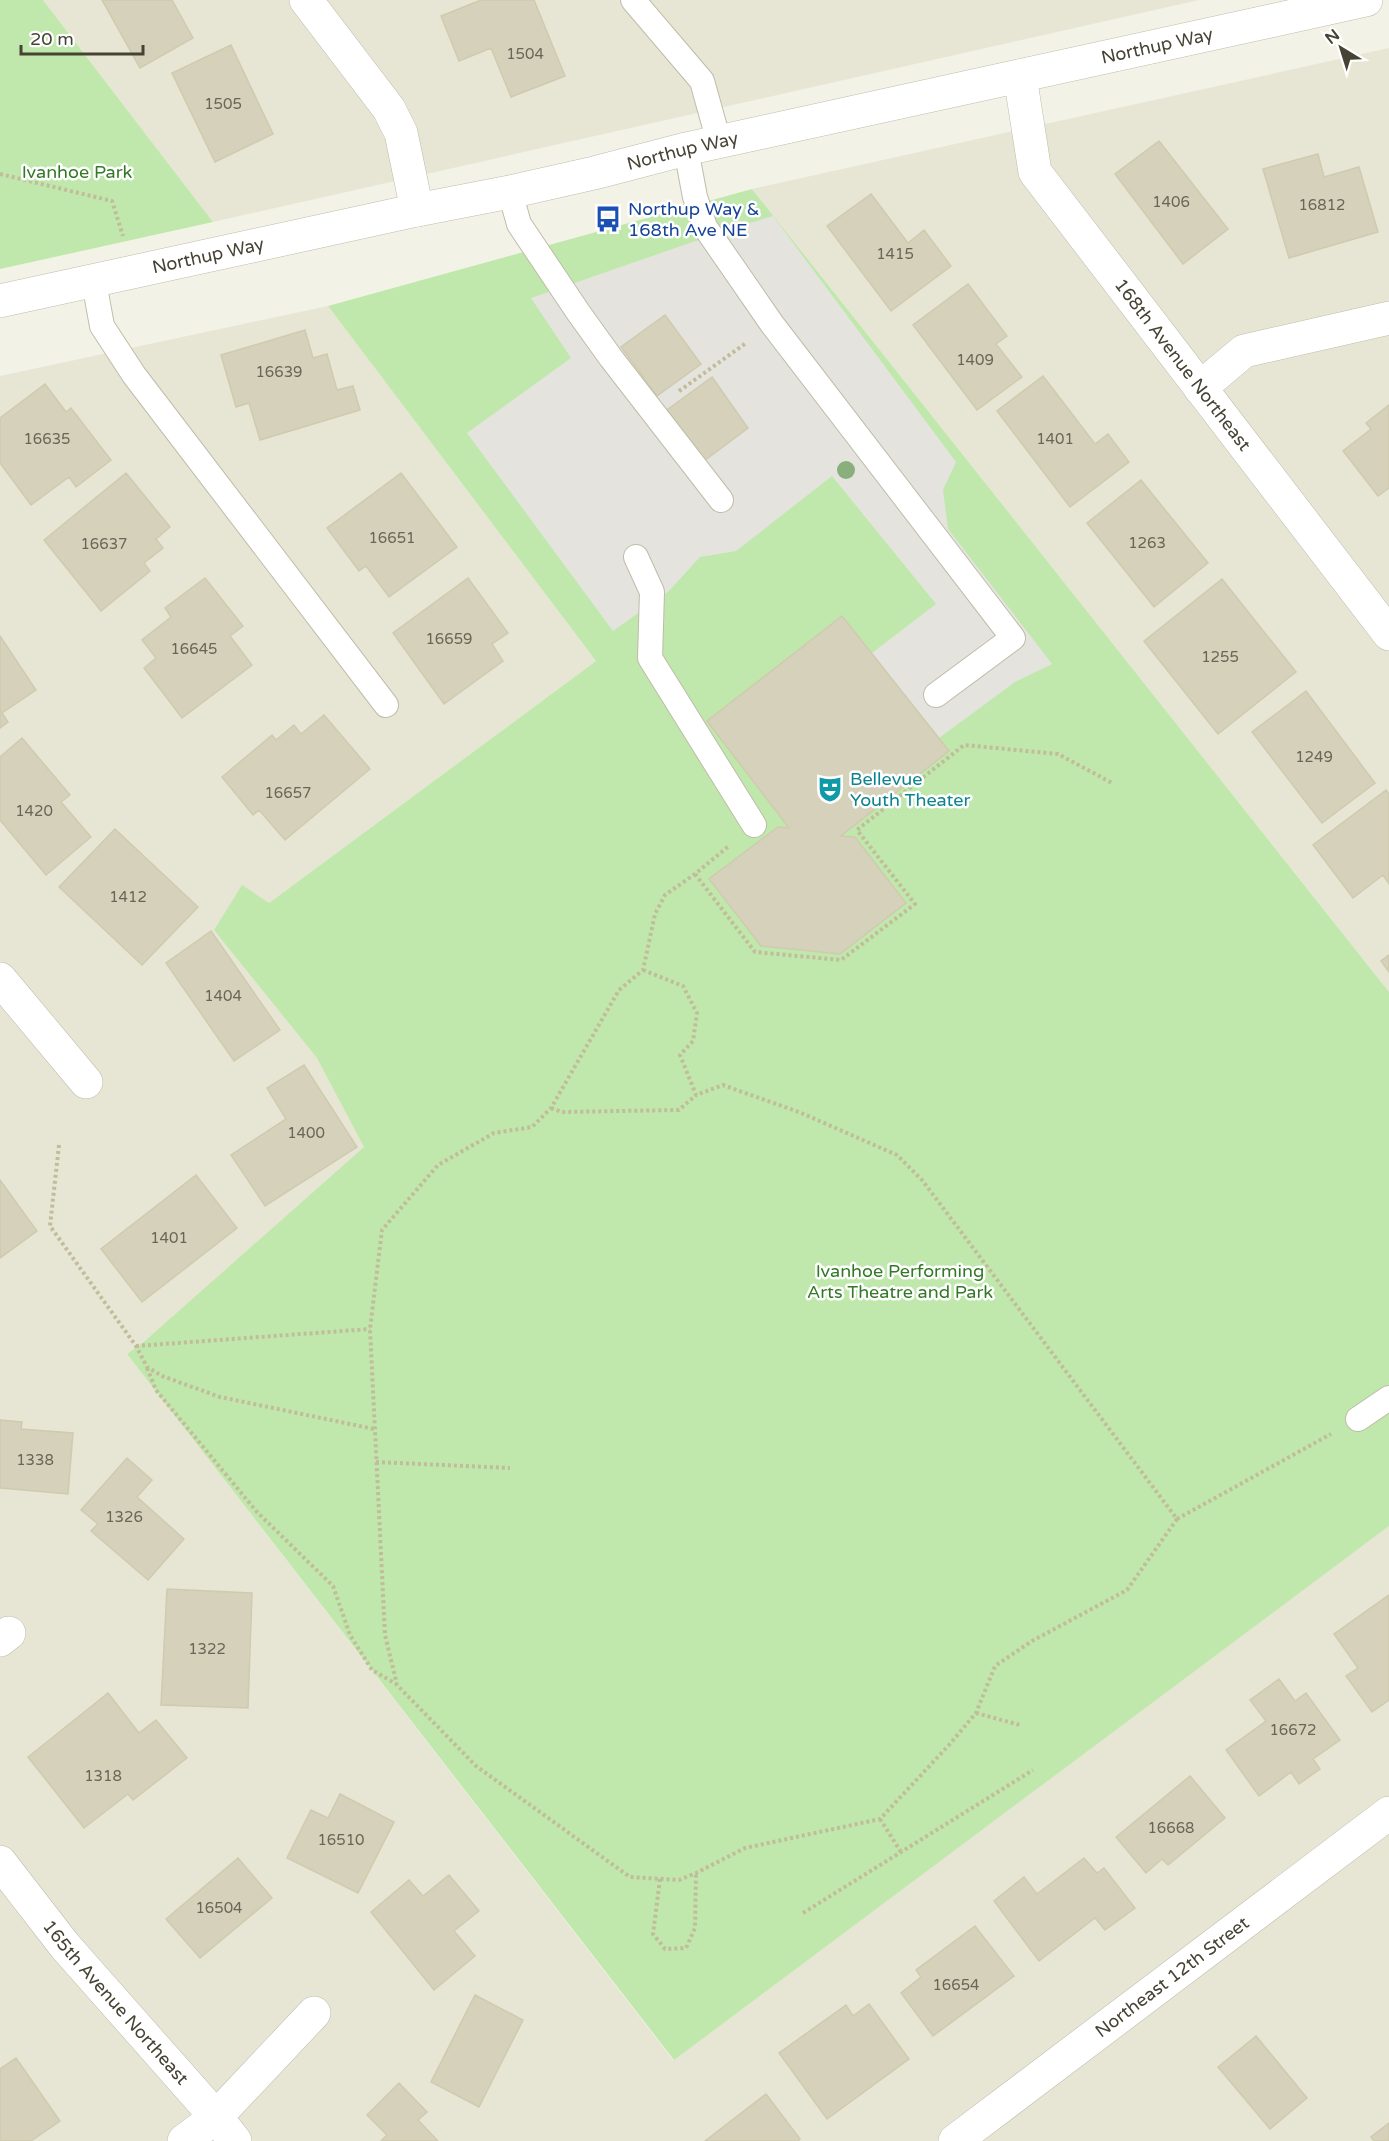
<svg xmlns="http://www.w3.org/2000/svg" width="1389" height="2141" font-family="'Varela Round',sans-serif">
<rect width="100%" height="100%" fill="#f3f2e6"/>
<path fill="#e7e6d4" d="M43,0H1199L213,222Z
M1389,48V992L752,189Z
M328,306L596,661L269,903L438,1123L127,1354L673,2060L1389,1526V2141H0V376Z"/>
<path fill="#c0e8ad" d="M0,0H43L213,222L0,269Z
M752,189L1389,992V1526L674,2060L127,1354L146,1340L364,1147L317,1058L214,930L242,885L269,903L596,661L328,306Z"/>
<path fill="#e4e3de" d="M773,216L956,462L943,490L948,529L1052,664L1015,682L939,738L872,653L936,604L832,476L736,551L700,557L668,592L613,631L467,433L571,358L531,298L733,228Z"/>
<path fill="#d5d1bb" stroke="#d0caae" stroke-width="1.5" d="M102,0H172L193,38L140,68Z
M481,0H534L565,76L511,97L491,48L459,61L441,16Z
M231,45L273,134L215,162L172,73Z
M1159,141L1228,229L1183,264L1115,174Z
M1318,154L1324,177L1359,167L1378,232L1289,258L1263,169Z
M871,194L908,243L924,230L951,266L891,311L827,226Z
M968,284L1007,336L996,344L1022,377L977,410L913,325Z
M665,315L701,364L657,396L621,347Z
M305,330L313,358L327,354L337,390L353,386L360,410L260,440L249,403L236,407L221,355Z
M1043,376L1095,444L1108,434L1129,462L1070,507L997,411Z
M712,377L748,428L704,461L667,410Z
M45,384L66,412L71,408L111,460L76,487L69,477L31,505L0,463V418Z
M1389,405V488L1378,496L1343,451L1371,429L1366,423Z
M126,473L170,527L156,539L163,548L144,563L150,571L101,611L44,540Z
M401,473L457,547L389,597L366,566L359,571L327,528Z
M1141,480L1208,563L1154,607L1087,523Z
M205,578L243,626L230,636L252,665L182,718L144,668L156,658L142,640L171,617L165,608Z
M468,578L508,633L492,644L503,661L444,704L393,633Z
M1222,579L1296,672L1218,734L1144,641Z
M842,616L949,751L841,836L855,837L906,903L840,954L761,946L709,879L778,827L789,828L707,721Z
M0,636L36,690L2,713L8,722L0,728Z
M1306,691L1375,783L1322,823L1252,732Z
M324,715L370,769L285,840L259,810L253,815L222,777L272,735L276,740L294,725L301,734Z
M22,738L70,795L61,802L91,837L46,875L0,820V757Z
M1386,790L1389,794V884L1383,875L1353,898L1313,845Z
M115,829L198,907L142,965L59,887Z
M211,931L280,1030L234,1061L166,963Z
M1389,955V972L1381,961Z
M304,1065L357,1147L265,1206L231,1155L286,1119L267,1088Z
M196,1175L237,1228L142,1302L101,1249Z
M0,1180L37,1231L0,1258Z
M0,1420L22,1422L21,1429L73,1433L68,1494L0,1488Z
M127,1458L152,1480L137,1497L184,1539L148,1580L91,1531L98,1524L81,1510Z
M167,1589L252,1593L248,1708L161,1705Z
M1389,1595V1700L1372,1712L1346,1676L1358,1668L1334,1634Z
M1279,1679L1295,1701L1306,1693L1340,1740L1313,1759L1320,1769L1299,1784L1291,1772L1259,1796L1226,1750L1266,1721L1250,1700Z
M108,1693L139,1733L156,1720L187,1758L133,1800L128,1794L84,1828L28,1757Z
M1190,1776L1225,1818L1168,1865L1162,1859L1146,1873L1116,1837Z
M340,1794L394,1822L358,1893L287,1858L311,1810L328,1818Z
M238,1858L272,1898L200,1958L166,1919Z
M1084,1858L1097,1873L1104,1868L1135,1908L1105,1930L1095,1918L1039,1961L994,1901L1024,1877L1037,1894Z
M449,1875L479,1911L454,1931L475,1956L434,1990L371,1912L409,1880L423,1896Z
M975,1926L1014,1976L933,2036L901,1993L921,1977L916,1970Z
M475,1995L523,2020L479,2107L431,2082Z
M869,2004L909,2059L827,2119L779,2053L846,2005L853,2016Z
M1256,2036L1307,2098L1270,2129L1218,2067Z
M16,2058L60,2121L31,2141H0V2069Z
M399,2083L427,2112L418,2120L438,2141H381L387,2135L367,2115Z
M766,2094L800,2139L798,2141H705Z
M1389,2123V2141H1374L1371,2137Z"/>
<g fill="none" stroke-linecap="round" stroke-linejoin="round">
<g stroke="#bfbca8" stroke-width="26">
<path id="service" d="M633,0L702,81L719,142
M686,149L695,197L705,227L772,324L1013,638L936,695
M510,192L519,224L578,312L611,358L721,500
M94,282L102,326L134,375L386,705
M636,557L652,592L650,658L754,825
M1358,1419L1389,1398"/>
</g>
<g stroke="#bfbca8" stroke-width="34">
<g id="minor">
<path d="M306,0L389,109L401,133L417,210"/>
<path id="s1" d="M1020,76L1035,172L1389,634"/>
<path d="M1200,388L1244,351L1389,318"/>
<path d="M0,979L86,1082"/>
<path d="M0,1640L9,1633"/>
<path id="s2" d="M0,1862L65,1946L216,2117L235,2141"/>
<path d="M184,2141L216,2117L314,2013"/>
<path id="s3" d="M955,2141L1389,1813"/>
</g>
</g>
<g stroke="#bfbca8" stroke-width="34">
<g id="tertiary">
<path id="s4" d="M0,301L417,210L510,192L594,173L686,149L1366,0"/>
</g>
</g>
<path stroke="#c1bc99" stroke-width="4" stroke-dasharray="3 3" stroke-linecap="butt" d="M0,174L112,201L123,236
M679,391L746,343
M695,874L755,952L841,960L915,904L857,830L964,745L1058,754L1112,783
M643,970L683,986L697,1013L693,1041L680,1055L696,1095L723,1085L799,1112L897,1155L922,1180L1177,1519L1127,1590L1032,1641L995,1666L976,1713L949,1745L880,1819L745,1848L696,1873L679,1880L630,1877L476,1766L397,1685L385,1635L370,1329L382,1230L438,1165L494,1133L532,1127L551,1108L619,990L643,970L655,914L665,895L695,874L730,845
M551,1108L562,1112L679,1110L696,1095
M59,1145L50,1226L136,1346L147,1367L162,1376L220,1397L374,1429
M136,1346L370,1329
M147,1368L156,1390L257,1512L333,1586L350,1635L372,1670L396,1684
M376,1462L510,1468
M1177,1519L1331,1434
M976,1713L1020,1725
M880,1819L901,1852
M660,1879L653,1934L665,1949L686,1948L695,1928L696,1873
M803,1913L1033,1770"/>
<use href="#service" stroke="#fff" stroke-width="24"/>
<use href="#minor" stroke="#fff" stroke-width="33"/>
<use href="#tertiary" stroke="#fff" stroke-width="33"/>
</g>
<circle fill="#89af7d" cx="846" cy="470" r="9"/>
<defs>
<g id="bus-bare" transform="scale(2.07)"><path d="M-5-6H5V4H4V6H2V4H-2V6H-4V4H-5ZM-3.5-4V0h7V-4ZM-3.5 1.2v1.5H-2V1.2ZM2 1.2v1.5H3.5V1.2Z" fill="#1a4fb4" stroke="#fff" stroke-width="2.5" paint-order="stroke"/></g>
<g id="theatre-bare" transform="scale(2.07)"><path d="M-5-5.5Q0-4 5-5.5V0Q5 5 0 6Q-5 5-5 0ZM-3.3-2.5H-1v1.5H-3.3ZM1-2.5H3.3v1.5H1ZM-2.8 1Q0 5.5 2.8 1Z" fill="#0f9aa8" stroke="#fff" stroke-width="2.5" paint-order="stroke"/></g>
</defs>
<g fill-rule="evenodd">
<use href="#bus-bare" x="608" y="219"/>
<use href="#theatre-bare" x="830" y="789"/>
</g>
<g text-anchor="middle" stroke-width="5" stroke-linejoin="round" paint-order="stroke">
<g font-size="15" fill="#6a6656">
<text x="525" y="59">1504</text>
<text x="223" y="109">1505</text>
<text x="1171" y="207">1406</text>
<text x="1322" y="210">16812</text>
<text x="895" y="259">1415</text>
<text x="975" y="365">1409</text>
<text x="279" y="377">16639</text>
<text x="47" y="444">16635</text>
<text x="1055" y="444">1401</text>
<text x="392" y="543">16651</text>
<text x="1147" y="548">1263</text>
<text x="104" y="549">16637</text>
<text x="449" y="644">16659</text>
<text x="194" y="654">16645</text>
<text x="1220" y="662">1255</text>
<text x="1314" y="762">1249</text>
<text x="288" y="798">16657</text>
<text x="34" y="816">1420</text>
<text x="128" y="902">1412</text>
<text x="223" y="1001">1404</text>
<text x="306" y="1138">1400</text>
<text x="169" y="1243">1401</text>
<text x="35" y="1465">1338</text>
<text x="124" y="1522">1326</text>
<text x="207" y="1654">1322</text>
<text x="1293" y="1735">16672</text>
<text x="103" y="1781">1318</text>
<text x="1171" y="1833">16668</text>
<text x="341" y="1845">16510</text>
<text x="219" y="1913">16504</text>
<text x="956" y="1990">16654</text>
</g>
<g font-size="18" fill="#464335" stroke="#fff">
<text dy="6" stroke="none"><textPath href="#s4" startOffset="1185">Northup Way</textPath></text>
<text dy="6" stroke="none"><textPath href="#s4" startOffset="699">Northup Way</textPath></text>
<text dy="6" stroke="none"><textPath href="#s4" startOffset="213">Northup Way</textPath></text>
<text dy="6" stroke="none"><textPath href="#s1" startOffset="340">168th Avenue Northeast</textPath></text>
<text dy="6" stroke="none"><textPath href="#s3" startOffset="272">Northeast 12th Street</textPath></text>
<text dy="6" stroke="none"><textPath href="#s2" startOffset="182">165th Avenue Northeast</textPath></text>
</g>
<g font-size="18" fill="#337927" stroke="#fff">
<text x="77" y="178">Ivanhoe Park</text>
<text x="900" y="1277">Ivanhoe Performing<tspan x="900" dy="21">Arts Theatre and Park</tspan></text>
</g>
<g font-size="18" fill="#164399" stroke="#fff" text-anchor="start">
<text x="628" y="215">Northup Way &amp;<tspan x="628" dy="21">168th Ave NE</tspan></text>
</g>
<g font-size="18" fill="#0d838f" stroke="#fff" text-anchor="start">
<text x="850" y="785">Bellevue<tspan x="850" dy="21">Youth Theater</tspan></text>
</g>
</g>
<g transform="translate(1341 48) rotate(322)" stroke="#ffffff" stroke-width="4.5" paint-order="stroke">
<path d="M0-4.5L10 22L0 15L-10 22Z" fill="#464335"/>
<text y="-9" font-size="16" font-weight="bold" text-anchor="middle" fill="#464335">N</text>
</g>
<path d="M21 45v9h122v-9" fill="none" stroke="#464335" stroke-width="3"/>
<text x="30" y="45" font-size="18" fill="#464335" stroke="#ffffff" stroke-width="4.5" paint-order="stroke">20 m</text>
</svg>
